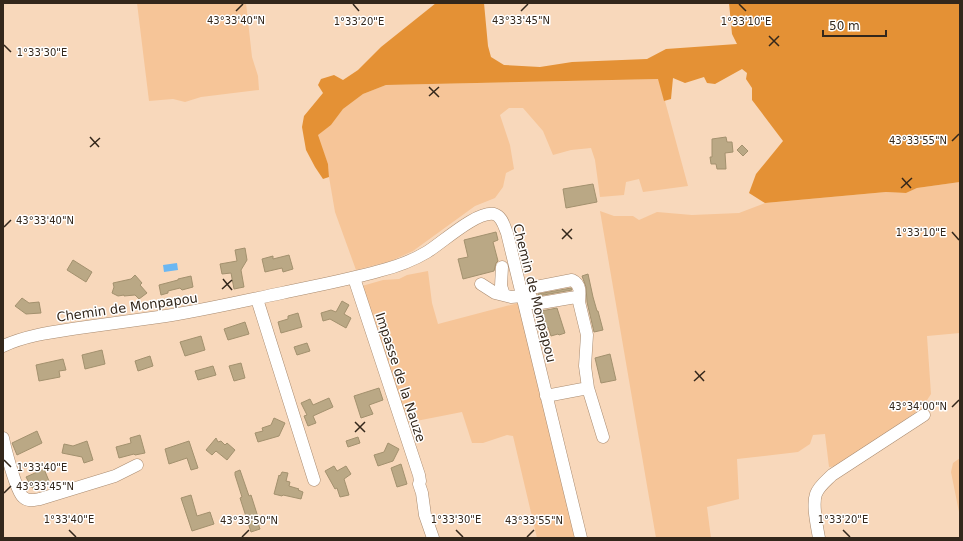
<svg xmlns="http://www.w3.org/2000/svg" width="963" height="541" font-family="'DejaVu Sans',sans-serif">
<rect width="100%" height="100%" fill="#f8d8bb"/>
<path fill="#f6c598" d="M137,3H246L252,57L258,76L259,90L201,97L185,102L173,99L149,101Z
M659,79L688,186L643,192L639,179L626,182L624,195L600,197L595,160L591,148L571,150L553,155L543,131L523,108H509L500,115L510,145L514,169L506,173L503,187L495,198L475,206L413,251L391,261L356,270L335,212L329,177L328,164L317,135L331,125L343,109L363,94L386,85Z
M960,182V333L927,336L931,394L922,408L838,466L829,467L825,434L813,435L810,444L798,452L737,459L739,499L707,507L711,538H656L600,211L614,216H633L639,220L657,212L692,215L739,213L765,203L886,192L906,193L917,188Z
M428,271L432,303L438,324L518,303L577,538H537L513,436L507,435L483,443H472L462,412L406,423L362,286L383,280L399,279L407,275Z
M960,458V517L951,472L953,463Z"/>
<path fill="#e49135" d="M436,3H484L488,46L491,57L504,65L540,67L572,62L647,59L666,49L737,44L732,34L729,3H960V182L917,188L906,193L886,192L765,203L749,193L756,174L783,141L752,100V88L746,79L747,73L742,69L715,84L707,83L704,77L685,83L673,78L671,99L664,101L658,79L386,85L363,94L343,109L331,125L318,135L328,164L329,177L323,179L315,167L306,150L302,127L304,116L323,93L318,85L321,79L334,75L343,80L358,70L381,47Z"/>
<path fill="#6bb7f2" d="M177,263L178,270L164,272L163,265Z"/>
<path fill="#baa885" stroke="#a3916e" d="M726,137L727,142H732L733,152L725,153L726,169H717L716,164H711L710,157H712V139Z
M742,145L748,151L743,156L737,150Z
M593,184L597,202L566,208L563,189Z
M496,232L498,240L493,242L498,261L496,263L494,271L463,279L458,259L468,257L464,240Z
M245,248L247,260L241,270L244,287L234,289L231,273L222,274L220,264L237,261L235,250Z
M289,255L293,269L283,272L282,268L265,272L262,259L273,256V259Z
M73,260L92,272L86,282L67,270Z
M588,274L593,297L597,311H598L603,330L594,332L587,302L586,287L582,276Z
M135,275L142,283L140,285L147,293L139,299L135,295L124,296V295L118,296L112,293L114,287L113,283L131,279Z
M191,276L193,287L182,290L180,288L168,291V293L161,295L159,285L178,280V279Z
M571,288L572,290L538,296V294Z
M22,298L29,303L39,302L41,313L26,314L15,306Z
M342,301L349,305L344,314L351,318L346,328L330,319L323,321L321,313L331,310L336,312Z
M557,308L565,333L559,335L558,334L551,336L548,327L543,329L541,320L543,319L541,311Z
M298,313L302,327L281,333L278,322L288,319V316Z
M245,322L249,334L228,340L224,329Z
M201,336L205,350L185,356L180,342Z
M307,343L310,351L297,355L294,347Z
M102,350L105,364L85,369L82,355Z
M610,354L616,380L601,383L595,358Z
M150,356L153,366L138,371L135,361Z
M63,359L66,370L59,371L60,377L39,381L36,365Z
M241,363L245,378L234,381L229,366Z
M213,366L216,375L198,380L195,371Z
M379,388L383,400L369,405L373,414L361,418L354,396Z
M329,398L333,407L313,416L316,423L308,426L304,416L307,415L301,403L310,399L313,405Z
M274,418L285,423L279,436L258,442L255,433L263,431L262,428L271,425Z
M37,431L42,443L17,455L12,443Z
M140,435L145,453L135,455L134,454L119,458L116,447L131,443L130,438Z
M358,437L360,443L348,447L346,441Z
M216,438L218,442L221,441L225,445L227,443L235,450L227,460L216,451L212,455L206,450Z
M87,441L93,460L84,463L82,457L62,453L64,444L73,446Z
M189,441L198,468L191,470L187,458L169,464L165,449Z
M388,443L399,449L393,461L378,466L374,455L384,452Z
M401,464L407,484L397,487L391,468Z
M334,466L337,471L346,466L351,474L344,479L349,495L340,497L337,488L335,489L325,471Z
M44,469L49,481L32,488L26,477Z
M240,470L249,496L251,495L258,517H256L260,529L251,532L240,498L242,497L235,475V472Z
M282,472L288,473L286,481L290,482L289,486L299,489L298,490L303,492L301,499L283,495L282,496L274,494L279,475L280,476Z
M191,495L197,516L210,512L214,524L192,531L181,498Z"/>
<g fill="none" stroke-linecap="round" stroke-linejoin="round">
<g stroke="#a98b70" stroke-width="13">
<path id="minor" d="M502,267L501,286L504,295
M354,278L419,475L420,481L419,484L422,493L425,515L433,538
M481,284L495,293L511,297L522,296
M257,299L314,480
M3,346C27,335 53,332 79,328C108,324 137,320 166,316C205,310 243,301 282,293C314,286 347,280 379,271C395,267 412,261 427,252C442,243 476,211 494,214C502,216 504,226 507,233L581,538
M588,388L603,437
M546,396L588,388L585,366L587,335L579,302L576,297L535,304L533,303L529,292L531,288L572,280C581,284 580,293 579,302
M3,438C5,448 16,491 23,497C28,502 34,500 40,499L115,476L137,465
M819,538C817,526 812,505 816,494C819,486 826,481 832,475L924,415"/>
</g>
<use href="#minor" stroke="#fff" stroke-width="12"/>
</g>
<path fill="none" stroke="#33271b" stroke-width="1.5" d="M353,4L359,11M739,4L746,11M236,11L243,4M521,11L528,4M769,36L779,46M4,45L11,52M769,46L779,36M429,87L439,97M429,96L439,87M90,137L99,147M952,141L959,134M90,147L100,138M902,178L911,188M901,188L912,178M4,227L11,220M562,229L572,239M952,232L959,240M562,239L572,229M223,279L232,290M222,289L232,280M695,371L704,381M694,381L705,371M952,407L959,400M355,422L365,432M355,432L365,422M4,460L11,467M4,493L11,486M69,530L76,537M456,530L463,537M843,530L850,537M242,537L249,530M527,537L534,530"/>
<g text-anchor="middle" stroke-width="3" stroke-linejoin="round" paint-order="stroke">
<g font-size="13" fill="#33271b" stroke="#fff">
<text transform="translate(535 293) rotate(76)" y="5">Chemin de Monpapou</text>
<text transform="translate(127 307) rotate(-8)" y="5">Chemin de Monpapou</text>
<text transform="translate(401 377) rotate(72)" y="5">Impasse de la Nauze</text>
</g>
</g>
<g font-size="10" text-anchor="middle" fill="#33271b" stroke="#fff" stroke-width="3" stroke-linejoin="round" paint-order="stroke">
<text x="236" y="24">43°33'40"N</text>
<text x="521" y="24">43°33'45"N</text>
<text x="359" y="25">1°33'20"E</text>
<text x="746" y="25">1°33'10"E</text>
<text x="42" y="56">1°33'30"E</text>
<text x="918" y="144">43°33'55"N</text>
<text x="45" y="224">43°33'40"N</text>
<text x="921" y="236">1°33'10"E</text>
<text x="918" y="410">43°34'00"N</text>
<text x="42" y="471">1°33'40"E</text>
<text x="45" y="490">43°33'45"N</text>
<text x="69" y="523">1°33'40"E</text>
<text x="456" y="523">1°33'30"E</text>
<text x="843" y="523">1°33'20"E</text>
<text x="249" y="524">43°33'50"N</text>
<text x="534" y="524">43°33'55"N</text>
</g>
<rect width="963" height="541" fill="none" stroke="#33271b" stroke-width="8"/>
<path d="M823 30v6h63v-6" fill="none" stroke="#33271b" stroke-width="2"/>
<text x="829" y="30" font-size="12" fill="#33271b" stroke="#ffffff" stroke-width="3" paint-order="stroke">50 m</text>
</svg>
